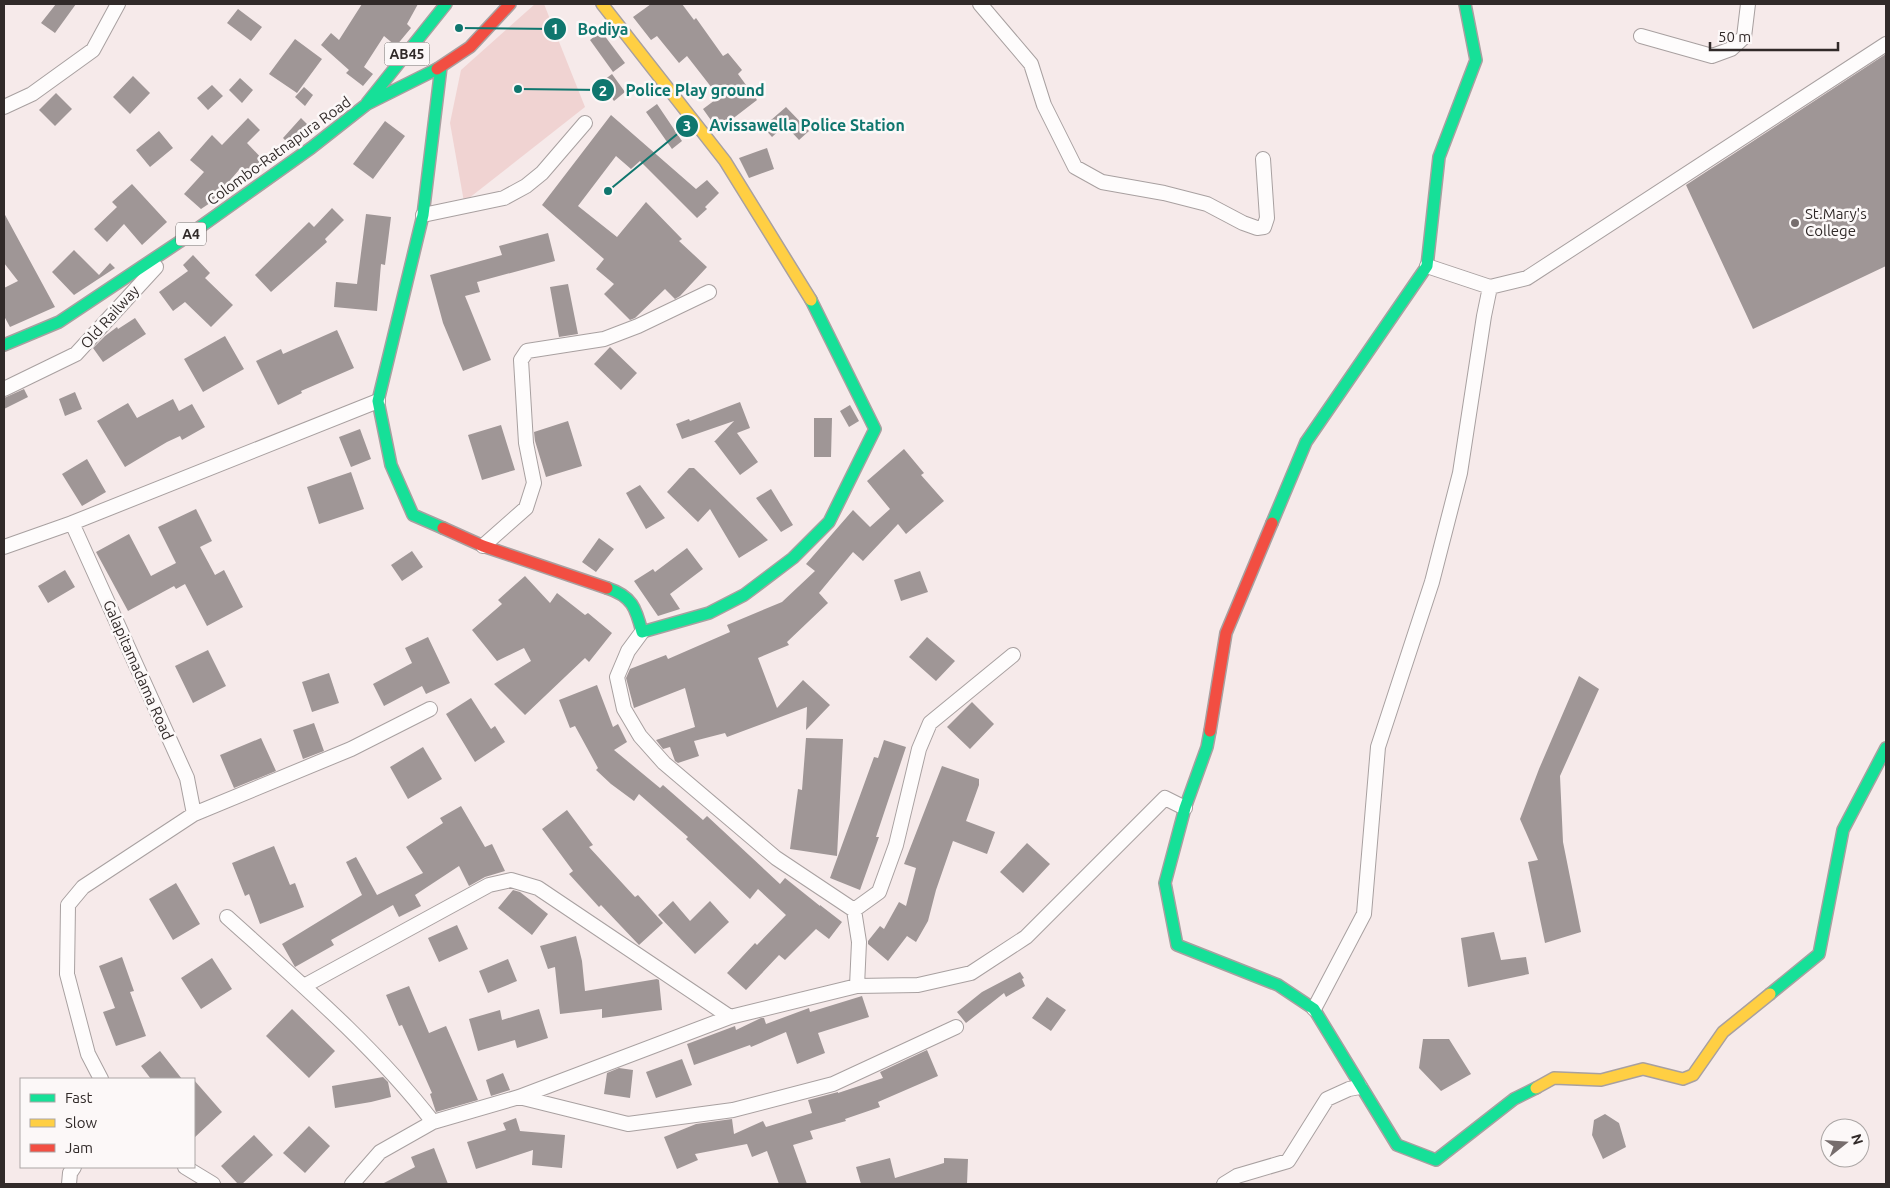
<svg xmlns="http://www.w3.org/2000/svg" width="1890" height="1188" font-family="Ubuntu,sans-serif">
<rect width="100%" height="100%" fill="#f6eaea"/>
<path fill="#f0d3d2" d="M535,4H544L585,107L464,202L450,123L461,70Z"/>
<path fill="#9f9696" d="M56,4H76L55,33L41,23Z
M362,4H418L407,24L411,28L396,46L384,36L364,67L373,74L363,86L346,73L349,70L321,45L331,33L339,40Z
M651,4H682L694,20L696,18L723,56L728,53L742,70L738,74L757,100L718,130L703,109L719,97L687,56L679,63L657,36L651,40L633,17Z
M238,9L262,27L251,41L227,23Z
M601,31L625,63L613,72L590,40Z
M295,39L322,59L297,93L269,74Z
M1886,54V266L1753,329L1686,185Z
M612,74L625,92L614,101L600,83Z
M133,76L150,93L130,114L113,97Z
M240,78L253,90L242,103L229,90Z
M212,85L223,96L208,110L197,98Z
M304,87L313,95L305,106L295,97Z
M56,93L72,109L55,126L39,110Z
M657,104L682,141L672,149L646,112Z
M786,107L809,131L799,140L785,125L772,137L763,127Z
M611,115L696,189L707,180L719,193L705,207L707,209L697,218L640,161L631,169L616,156L578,206L617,237L646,202L682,239L679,241L707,267L680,296L675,299L665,289L635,318L630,320L604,294L614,284L596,269L604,259L542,205Z
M248,118L260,130L247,143L266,163L246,177L239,170L210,203L201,209L184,194L204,172L190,160L212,135L222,145Z
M301,118L312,129L290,145L283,138Z
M385,121L405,136L373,179L353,164Z
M159,131L173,148L150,167L136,150Z
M767,148L774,169L749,178L739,158Z
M132,184L167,222L142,245L124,224L107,242L94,229L117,207L112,202Z
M332,208L344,220L325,239L327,242L271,292L255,275L309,222L314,227Z
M4,213L55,307L10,327L4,316V288L18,281L4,263Z
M366,214L391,217L385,265L381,264L377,311L334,307L336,282L357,284Z
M548,233L555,261L477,282L480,292L465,296L491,360L463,371L443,323L430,275L502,255L499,246Z
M74,250L99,275L110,263L115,268L74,295L52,272Z
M193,255L210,273L205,278L233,305L211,327L185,302L173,311L159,292L188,271L183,265Z
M568,284L578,334L559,337L550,287Z
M135,318L146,334L103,362L93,348L105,336L117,327L118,329Z
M337,330L354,368L301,391L302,393L278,405L256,361L281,349L283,354Z
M225,336L244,369L203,392L184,359Z
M610,347L637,373L621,390L594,364Z
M24,389L28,397L4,409V398Z
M75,392L82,409L65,416L59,399Z
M173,399L179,411L192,404L205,427L182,440L180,436L167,442L125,467L97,421L128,403L137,418Z
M740,402L750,428L737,433L758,462L740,475L715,442H714L734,421L682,439L676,424L689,419L690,421Z
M850,405L859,421L849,427L840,411Z
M814,418H832L831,457H814Z
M568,421L582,466L546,477L535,441L534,432Z
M501,425L515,470L482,480L468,435Z
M360,429L371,459L351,467L339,437Z
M904,449L924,473L921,475L944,501L906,534L898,524L863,561L853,552L819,593L828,603L787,642L789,645L758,658L777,708L803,680L830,705L806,730L807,707L727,737L725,733L694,741L699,756L678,763L675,761L670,747L663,749L656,740L695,727L685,688L634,708L626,678L630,669L666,655L668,659L730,632L727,625L782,602L815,571L806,564L853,510L870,527L890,509L867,481Z
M87,459L106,492L82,506L62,474Z
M689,468H694L768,540L739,558L710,509L698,522L667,492Z
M351,472L364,509L319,524L307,487Z
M640,485L665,518L646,529L626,493Z
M771,489L793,525L781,532L756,498Z
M196,509L212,541L200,547L215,575L224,570L243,607L207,626L185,584L176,589L174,586L128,611L96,552L129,534L151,576L176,563L158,527Z
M599,538L614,549L596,572L582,562Z
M687,548L703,569L670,594L680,609L658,616L634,581L653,569L655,572Z
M412,551L423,567L402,581L391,565Z
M65,570L75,587L48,603L38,586Z
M920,571L928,592L901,601L894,580Z
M525,576L550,603L557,593L585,615L588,613L612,633L589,662L585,658L525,715L494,684L531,661L524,648L497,661L472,630L502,604L498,600Z
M428,637L450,683L426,694L422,686L384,706L373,684L412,663L405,648Z
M927,637L955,661L936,681L909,657Z
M208,650L226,686L193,703L175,666Z
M329,673L339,703L312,712L302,682Z
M1579,676L1599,689L1560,776L1563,842L1581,932L1545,943L1528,862L1538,860L1520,819L1539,769Z
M597,685L613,727L618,724L627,742L614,750L660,788L663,785L703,820L707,816L780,884L785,878L820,906V905L842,922L829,939L816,929L785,960L779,955L746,990L727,973L755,943L757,945L786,915L758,889L750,899L686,839L688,837L639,794L634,801L611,784L596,770L598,768L575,726L570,728L559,700Z
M471,698L491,729L495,726L505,742L475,762L446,714Z
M972,702L994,724L970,749L947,727Z
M314,723L324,751L303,759L293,730Z
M261,738L276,771L234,788L220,755Z
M806,738L843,739L837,856L790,849L798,789L802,790Z
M884,740L906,747L876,837H879L860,890L830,878L874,757L878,758Z
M423,747L442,779L408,799L390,767Z
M942,766L979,779V785L966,821L995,832L987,854L953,841L936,890L928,921L916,942L907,936L888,961L868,944V941L880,926L884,929L899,902L906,906L916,868L904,864Z
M461,806L485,847L492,844L505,871L485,877L469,886L459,866L415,895L421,906L399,917L393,905L331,940L334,945L295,967L282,944L362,895L346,862L356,857L377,895L423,873L406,847L443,823L440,818Z
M567,810L593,845L589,847L635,897L638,895L663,923L639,945L601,905L599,907L569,874L573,871L542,829Z
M1027,843L1050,864L1023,893L1000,872Z
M274,846L290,885L295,883L304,907L260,924L249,894L245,896L232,863Z
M176,883L200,924L173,940L149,899Z
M513,890L520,892L548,914L532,935L498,908Z
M673,901L690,921L710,901L729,922L695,954L658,915Z
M457,925L468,949L439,962L428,938Z
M1494,932L1501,960L1526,957L1529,974L1468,987L1461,938Z
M576,936L582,961L585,991L657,979L659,980L662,1010L602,1018V1009L560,1014L555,967L548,969L540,946Z
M122,957L134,991L130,992L146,1036L116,1046L103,1012L115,1008L99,966Z
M212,958L232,989L201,1009L181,978Z
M508,959L517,981L488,993L479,971Z
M1020,972L1024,978L1022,979L1025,986L1006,997L1004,993L966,1023L957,1012L982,992Z
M409,986L429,1033L446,1026L478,1100L436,1112L430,1094L432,1093L402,1025L399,1026L386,995Z
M862,996L869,1017L818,1033L825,1053L797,1064L786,1032L751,1047L750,1045L694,1065L687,1044L735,1026L736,1030L761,1018H764L766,1024L809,1008L810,1012Z
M1047,997L1066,1010L1051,1031L1032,1018Z
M292,1009L335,1051L309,1078L266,1036Z
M539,1009L548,1038L517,1048L515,1040L478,1051L469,1019L500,1010L502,1020Z
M1423,1039H1449L1471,1074L1441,1091L1419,1068Z
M927,1050L938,1076L878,1102L880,1107L845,1119L846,1121L810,1131L813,1139L793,1145L807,1184H779L767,1151L752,1157L747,1144L695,1154L698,1160L677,1169L664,1137L696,1124L732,1119L734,1134L763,1121L766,1127L812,1113L808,1100L838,1092V1093L883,1078L880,1072Z
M160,1051L182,1079H151L141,1066Z
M682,1059L692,1085L656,1098L646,1072Z
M619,1068L633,1070L630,1098L604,1094L607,1073Z
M503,1073L510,1090L491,1096L486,1080Z
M383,1077L388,1082L391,1097L371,1102L335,1108L332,1086Z
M194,1080L222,1112L194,1138Z
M1605,1114L1619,1123L1626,1147L1603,1159L1592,1135L1594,1120Z
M516,1118L520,1131L565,1135L562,1168L532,1165L533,1150L476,1169L467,1142L506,1130L503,1123Z
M309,1126L330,1146L305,1173L283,1153Z
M254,1135L273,1155L242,1184H238L221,1166Z
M434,1148L448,1184H382L415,1167L411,1157Z
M890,1158L895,1178L944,1163V1158L968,1159L967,1184H861L856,1167Z"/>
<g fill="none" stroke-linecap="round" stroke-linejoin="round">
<g stroke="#a8a0a0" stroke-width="16">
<path id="street" d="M980,4L1031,64L1044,105L1075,167L1102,182L1164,193L1207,204L1243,223L1257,228L1264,227L1267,218L1263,159
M1641,36L1712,56L1731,49L1744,37L1748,4
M4,107L32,94L93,50L118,4
M423,215L504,198L526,186L542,173L585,123
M1427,266L1490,287L1527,278L1886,44
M4,389L76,354L156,267
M483,546L526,508L534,483L526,443L521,360L527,351L604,339L638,326L709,292
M4,547L72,523
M642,632L628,651L617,677L624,709L640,736L664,763L776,858L854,910L859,942L857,986
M194,814L351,749L430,709
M854,910L879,892L896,845L919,749L930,723L1013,655
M227,917C298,981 375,1047 433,1122
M304,986L489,885L511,880L538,888L730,1017L857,986L918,985L971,973L1026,937L1165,798L1185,808
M1314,1009L1364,914L1378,747L1432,582L1460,473L1484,316L1490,287
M101,1079L88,1054L67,974L68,905L83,887L194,814L187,778L72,523L378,401
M519,1097L628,1124L733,1110L833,1084L956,1027
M185,1167L213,1184
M69,1184L70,1173L74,1167
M352,1184L380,1152L433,1122L519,1097L730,1017
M1224,1184L1237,1176L1288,1161L1327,1099L1349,1089L1360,1087"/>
</g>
<g stroke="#a8a0a0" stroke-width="14">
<path id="fast" d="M441,67L423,215L378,401L391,465L413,515L443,528
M367,103L446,4
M4,345L59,322L179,242L311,148L367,104L437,69
M1272,523L1306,442L1427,266L1439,157L1476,60L1465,4
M607,588C632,596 636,608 642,632L709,613L744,595L793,558L829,522L875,429L811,300
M1210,731L1207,747L1185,808L1165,883L1177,945L1278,985L1314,1009L1397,1145L1436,1160L1514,1099L1536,1088
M1770,994L1819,954L1843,830L1886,748"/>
</g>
<g stroke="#a8a0a0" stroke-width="14">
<path id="slow" d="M602,4L725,161L811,300
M1536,1088L1554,1078L1601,1080L1643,1069L1683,1079L1693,1075L1723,1032L1770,994"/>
</g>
<g stroke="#a8a0a0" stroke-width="14">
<path id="jam" d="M437,69L470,47L510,4
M443,528L483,546L607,588
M1210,731L1226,633L1272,523"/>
</g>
<use href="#street" stroke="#fefcfc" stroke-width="14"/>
<use href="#fast" stroke="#16e098" stroke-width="11"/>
<use href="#slow" stroke="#ffcf43" stroke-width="11"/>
<use href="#jam" stroke="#f24e42" stroke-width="11"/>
</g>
<circle fill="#766d6d" stroke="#fcf8f8" stroke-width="2" cx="1795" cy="223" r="5"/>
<g text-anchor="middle" stroke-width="5" stroke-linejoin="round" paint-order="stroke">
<g fill="#fcf8f8" stroke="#6e6867" stroke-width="1">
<rect x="384.5" y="42.5" width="45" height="23" rx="4"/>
<rect x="176" y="222.5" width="30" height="23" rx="4"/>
</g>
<g font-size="14" font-weight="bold" fill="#312a29">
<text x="407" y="59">AB45</text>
<text x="191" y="239">A4</text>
</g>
<g font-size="15" fill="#312a29" stroke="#fcf8f8">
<text transform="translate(279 151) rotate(-36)" y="5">Colombo-Ratnapura Road</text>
<text transform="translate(110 317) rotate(-48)" y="5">Old Railway</text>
<text transform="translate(138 670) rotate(66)" y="5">Galapitamadama Road</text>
</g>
<g font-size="15" fill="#312a29" stroke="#fcf8f8" text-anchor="start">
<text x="1805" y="219">St.Mary's<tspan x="1805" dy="17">College</tspan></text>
</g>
</g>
<path fill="none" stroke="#0f766e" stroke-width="2" d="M459 28L555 29M518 89L603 90M608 191L687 126"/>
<g fill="#0f766e" stroke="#fcf8f8" stroke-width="2">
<circle cx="459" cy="28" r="5"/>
<circle cx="518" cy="89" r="5"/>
<circle cx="608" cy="191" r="5"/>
<circle cx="555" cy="29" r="12"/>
<circle cx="603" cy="90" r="12"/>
<circle cx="687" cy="126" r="12"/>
</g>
<g font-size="15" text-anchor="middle" font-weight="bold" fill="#fff">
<text x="555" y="34">1</text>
<text x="603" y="96">2</text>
<text x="687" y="131">3</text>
</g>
<g font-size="16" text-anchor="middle" font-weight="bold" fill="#0f766e" stroke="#fcf8f8" stroke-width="5" stroke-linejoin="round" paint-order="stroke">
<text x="603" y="35">Bodiya</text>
<text x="695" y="96">Police Play ground</text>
<text x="807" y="131">Avissawella Police Station</text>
</g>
<rect width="1890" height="1188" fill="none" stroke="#312a29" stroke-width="10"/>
<rect x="20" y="1078" width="175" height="90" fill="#fcf8f8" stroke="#aba6a5"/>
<rect x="30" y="1094" width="25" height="8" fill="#16e098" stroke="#aba6a5"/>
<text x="65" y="1103" font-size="15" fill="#312a29">Fast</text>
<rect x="30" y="1119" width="25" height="8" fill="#ffcf43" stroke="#aba6a5"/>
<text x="65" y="1128" font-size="15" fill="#312a29">Slow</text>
<rect x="30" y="1144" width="25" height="8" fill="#f24e42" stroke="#aba6a5"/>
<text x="65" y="1153" font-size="15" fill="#312a29">Jam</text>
<g transform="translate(1845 1143) rotate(73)"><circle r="24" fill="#fcf8f8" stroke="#aba6a5"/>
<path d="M0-4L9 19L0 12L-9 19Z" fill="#766d6d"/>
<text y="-8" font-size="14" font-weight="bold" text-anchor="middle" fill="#312a29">N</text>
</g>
<path d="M1710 42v8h128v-8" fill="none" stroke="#312a29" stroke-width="2.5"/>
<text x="1718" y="42" font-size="15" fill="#312a29" stroke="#fcf8f8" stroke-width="4" paint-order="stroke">50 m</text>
</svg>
